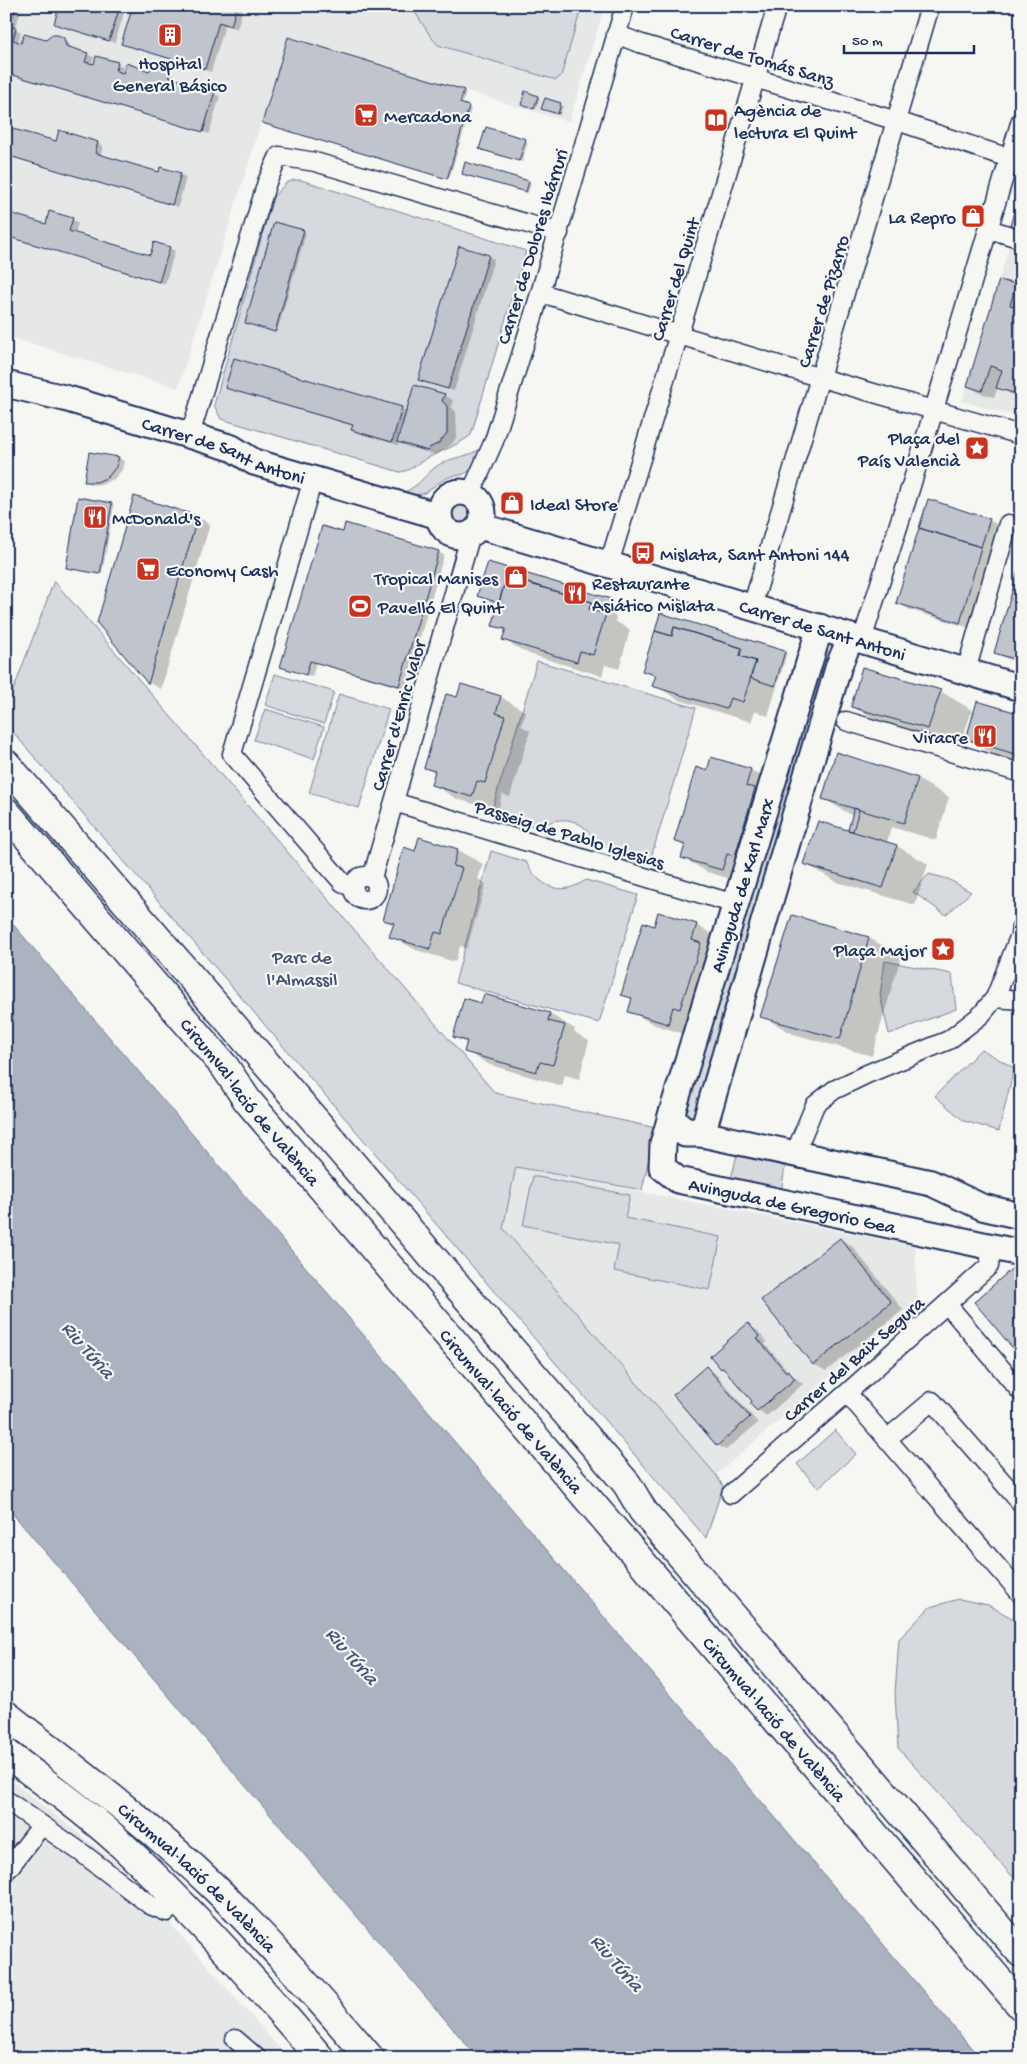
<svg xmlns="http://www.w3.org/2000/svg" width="1027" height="2064" font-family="'Gochi Hand',sans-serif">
<rect width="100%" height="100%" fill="#f6f6f2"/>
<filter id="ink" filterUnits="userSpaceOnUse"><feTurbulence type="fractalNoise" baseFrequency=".02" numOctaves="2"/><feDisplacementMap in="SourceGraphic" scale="10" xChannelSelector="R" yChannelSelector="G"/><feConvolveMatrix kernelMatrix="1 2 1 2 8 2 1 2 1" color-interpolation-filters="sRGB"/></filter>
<g filter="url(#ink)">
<path fill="#e6e7e7" d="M6,6H605L569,122L288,37L178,388L6,336Z
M1011,241L1021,244V418L962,401Z
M515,1167L915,1246L917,1300L716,1475L503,1228Z
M6,1776L120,1866L288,2058H6Z"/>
<path fill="#d6d9dd" stroke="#78849e" d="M411,6H582L561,76L556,80L438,45L431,37Z
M294,180H301L526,251L471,435C456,447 438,451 421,462C413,466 410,471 400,472L221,419L214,405L273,197L286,183Z
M481,448C477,460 473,473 460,475C454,476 450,476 445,479C424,490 431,498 402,493C421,486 425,473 440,464C454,456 468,458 481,448Z
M446 514a15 15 0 1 1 30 0a15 15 0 1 1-30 0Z
M54,581L495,1093L656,1128L642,1190L516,1167L503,1228L716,1475L723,1486L706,1538L6,724V710Z
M537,661L696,708L650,861L595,843C586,819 560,813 539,828L491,813Z
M813,667L834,673L696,1120L677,1114Z
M275,674L334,692L324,724L265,705Z
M339,694L389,709L359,808L309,793Z
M265,709L324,727L314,759L254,740Z
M491,851L526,862C540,888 561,897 586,880L638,895L599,1023L455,983Z
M929,874L948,879L971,892L946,915L913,892Z
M885,961L952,974L956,1009L889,1034L880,995Z
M981,1049L1014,1068L999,1131L964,1121L935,1096Z
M737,1155L785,1166L781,1193L730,1182Z
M533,1176L630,1195L625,1218L721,1237L710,1290L614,1271L619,1245L523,1225Z
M835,1430L856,1454L818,1488L797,1464Z
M959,1599L988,1605L1021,1623V1886L898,1748L895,1693L899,1639L930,1607Z"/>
<path fill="#abb2c0" stroke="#717e99" d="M6,916L889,1951L980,2058H478L6,1506Z"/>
<path fill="#0003" d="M7,6H22L15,29L21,32L18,43L46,42L58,36L69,43L71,49L94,57L91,65L118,64L123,67L121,74L167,70L173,74L174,80L220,96L209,134L6,73Z
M60,6H126L115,43L55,23Z
M134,6H239L243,9L237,29L225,25L211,72L123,43Z
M362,6H389L387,14Z
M463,91L466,93L462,105L471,109L449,179L266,124Z
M538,97L540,98L536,109L525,106Z
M546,100L563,106L560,115L545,110Z
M6,128L56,143H97L103,146L101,155L160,174H180L186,178L178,207L6,155Z
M487,129L528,142L522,162L481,149Z
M466,174L529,182L531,183L528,193Z
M6,213L47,225L72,219L78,223L75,234L151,257L169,248L175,251L165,284L6,236Z
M275,223L306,233L277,332L248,324Z
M488,256L494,259L454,391L425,383L420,380Z
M1000,282L1021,288V397L1010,394L998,387L994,397L980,393L968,386Z
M235,360L407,411L444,395L453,400L451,407L456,412L457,435L453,443L437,455L408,447L399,442L398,445L359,433L353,430L354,426L233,390L227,387Z
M119,458L124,461L122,470L114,479L103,484L91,485L86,481Z
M135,498L198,517L210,524L161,689L149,683L98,622Z
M112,504L114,506L102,574L68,568Z
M989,520L998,525L990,554L993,555L973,629L910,610L898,603Z
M344,534L438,552L444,555L405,689L316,663L312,677L282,667Z
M1021,565V663L1007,659L995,652Z
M610,600L613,601L609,613L616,617L615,621L630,630L619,669L605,665L602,676L529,654L504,640L506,632L494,625Z
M785,652L787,653L768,716L755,711L751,722L679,700L654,685L656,678L644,670Z
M940,691L972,710L960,746L884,725L852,706Z
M501,697L526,712L521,726L530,731L510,797L502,794L498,811L457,799L432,784L435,773L426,768Z
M1021,715V764L999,757L967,739Z
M712,759L751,770L776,785L772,799L780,804L760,870L752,867L748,884L707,872L682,857L685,847L675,841L708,772Z
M917,779L949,797L936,840L891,827L887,843L897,846L928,864L915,905L837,882L805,864L849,831L853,816L824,799Z
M458,850L483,864L478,879L486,884L467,948L460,946L455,962L416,950L391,936L394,925L384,920Z
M793,916L869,938L901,956L872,1056L793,1034L761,1016Z
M696,925L721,939L694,1037L655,1025L630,1011L633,1000L623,994L655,927Z
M485,996L550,1014L575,1029L574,1032L589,1041L579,1079L565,1075L562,1086L490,1065L465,1051L467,1044L455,1036L482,1004Z
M840,1239L852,1246L903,1310L826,1371L813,1364Z
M748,1325L757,1330L767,1342L765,1344L790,1373L803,1384L767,1416L758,1410L752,1404L754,1401L729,1373L721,1368Z
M706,1368L715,1373L758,1423L726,1450L717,1445Z"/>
<path fill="#c0c4cd" stroke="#1b2f5e" d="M6,6H16L10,26L16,28L13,40L21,43L24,34L46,40L52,35H58L64,38L66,46L88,53L85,62L94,64L96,56L118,62L116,71L123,73L126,63L149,71L154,66L161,65L167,69L169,77L215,91L203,132L6,73Z
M59,6H120L109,41L54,24Z
M133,6H237L231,26L219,22L205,69L121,44Z
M366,6H379L378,10Z
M288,37L464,90L460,103L469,106L447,179L262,123Z
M525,91L538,96L534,109L521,105Z
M545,98L561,103L558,114L541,109Z
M6,127L56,141L59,130L98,142L95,153L159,172L160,167L181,173L172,205L6,155Z
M486,127L526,139L519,161L479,149Z
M465,162L529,181L526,192L462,174Z
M1021,190V233L1009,229Z
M49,211L73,218L69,231L150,255L154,242L170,247L159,282L6,236V212L46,224Z
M274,222L304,230L275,332L245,323Z
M459,246L489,255L448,389L418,380Z
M999,280L1016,284L1010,305L1018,307L1021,298V395L996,388L1002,370L990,366L982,391L967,386Z
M234,358L402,407L392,442L351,430L353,425L225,388Z
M414,385L445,394L442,401L447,406V433L439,443L429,448L428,451L397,442Z
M89,452L119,457L116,467L108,477L97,482H84Z
M134,496L198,516L148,684L97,623Z
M78,497L112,503L100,574L66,568Z
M928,499L990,519L981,547L919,528Z
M345,523L439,551L399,686L310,661L306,675L280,667L322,526L343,532Z
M919,528L981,547L960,623L896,603Z
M488,562L611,599L606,614L589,609L592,602L524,582L521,590L504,585L499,603L477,596Z
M1020,564H1021V661L994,653Z
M524,582L592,602L589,609L606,614L593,655L580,651L577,662L502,640L506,629L492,626L504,585L521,590Z
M660,613L785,651L775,686L750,678L756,661L740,656L742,648L674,627L672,636L655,631Z
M674,627L742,648L740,656L756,661L743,702L730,698L726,709L652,686L656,675L642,671L655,631L672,636Z
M862,667L941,690L928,729L851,707Z
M461,684L501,696L496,713L505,716L485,783L477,781L472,797L431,785L435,771L424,768L446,694L457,697Z
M977,701L1021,714V756L966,739Z
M836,752L918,778L904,823L822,799Z
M711,757L751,769L746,786L755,788L735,856L727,854L722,870L681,858L685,845L674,841L696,767L707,771Z
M854,808L859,810L853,831L848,830Z
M818,821L897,845L883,888L803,864Z
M419,837L458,849L453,866L462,868L442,934L435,932L430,949L389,937L394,923L383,920L404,847L415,851Z
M658,912L697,924L692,940L701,943L680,1009L673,1007L668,1024L628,1012L632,998L621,995L643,922L654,926Z
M792,915L869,937L840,1039L760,1017Z
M484,994L550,1013L548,1021L565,1025L553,1065L540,1062L536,1072L464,1052L467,1041L453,1037L464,998L481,1003Z
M840,1238L891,1302L813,1365L761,1300Z
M1016,1265L1021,1266V1302L1018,1305L1021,1307V1358L974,1302Z
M748,1323L759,1336L757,1338L786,1372L788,1370L795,1379L757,1411L750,1404L752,1401L723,1368L721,1369L710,1356Z
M706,1366L750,1417L717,1446L673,1395Z"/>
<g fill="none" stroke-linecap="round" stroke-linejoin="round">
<g stroke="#1b2f5e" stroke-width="21">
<path id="street" d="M616,34L639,43L897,121L1021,162
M989,229L1021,239
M541,293L821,378L1021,435
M190,435L267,182L279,156L315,162L559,233
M313,479L232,754L342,882L354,889
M470,495L494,441L533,317L625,6
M609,564L679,334L777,6
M752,607L930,6
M862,640L911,486L1021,120
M966,671L1008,524
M846,721L1021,773
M394,802L735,904
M353 888a12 12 0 1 1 24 0a12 12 0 1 1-24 0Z
M372,878L471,534
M995,998L1021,1000
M798,1146L815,1105L834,1090L867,1074L949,1040L981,1015L995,998L1020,935L1021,927
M947,1304L1021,1392
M847,1393L1021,1594
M887,1439L932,1401L1021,1503
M731,1494L847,1393L989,1266L992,1247
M6,1800L82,1853L150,1905L167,1912
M6,1868L8,1869L42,1825
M235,2039L257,2058"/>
</g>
<g stroke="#1b2f5e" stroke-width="29">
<g id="secondary">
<path id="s1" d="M6,384L68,399L232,448L254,462L439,516"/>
<circle cx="461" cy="514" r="22"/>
<path id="s2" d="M480,526L1021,688"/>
<path id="s3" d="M820,627L671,1116L663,1144L662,1167L678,1180L1021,1253"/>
<path d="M671,1116L682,1128L702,1134L839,665L851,637"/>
<path d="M685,1134H702L931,1183L982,1207L1021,1216"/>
</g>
</g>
<g stroke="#1b2f5e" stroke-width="31">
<g id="highway">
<path d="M6,764L283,1083L627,1484L643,1511L1021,1953"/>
<path id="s4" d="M6,812L225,1067L247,1100L1021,2006"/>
<path id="s5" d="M6,1715C77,1771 149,1824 214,1887C269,1941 320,1999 370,2058"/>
<path d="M6,1753C45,1783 87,1812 123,1846C193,1912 258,1984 320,2058"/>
</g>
</g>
<use href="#street" stroke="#f6f6f2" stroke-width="18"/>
<use href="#secondary" stroke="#f6f6f2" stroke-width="25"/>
<use href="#highway" stroke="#f6f6f2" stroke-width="28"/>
</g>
</g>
<defs>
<g id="building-square" transform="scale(1.25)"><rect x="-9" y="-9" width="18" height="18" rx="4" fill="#c8321e" stroke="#f6f6f2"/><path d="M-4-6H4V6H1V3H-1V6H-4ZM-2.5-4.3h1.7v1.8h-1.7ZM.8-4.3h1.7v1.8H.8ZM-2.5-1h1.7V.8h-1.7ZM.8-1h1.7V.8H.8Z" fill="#fff"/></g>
<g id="supermarket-square" transform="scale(1.25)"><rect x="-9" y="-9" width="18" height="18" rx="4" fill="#c8321e" stroke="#f6f6f2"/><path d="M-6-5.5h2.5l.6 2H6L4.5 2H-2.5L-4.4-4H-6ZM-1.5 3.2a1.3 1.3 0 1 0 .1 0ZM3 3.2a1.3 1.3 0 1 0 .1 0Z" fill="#fff"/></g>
<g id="library-square" transform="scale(1.25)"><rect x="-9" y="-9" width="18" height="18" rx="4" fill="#c8321e" stroke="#f6f6f2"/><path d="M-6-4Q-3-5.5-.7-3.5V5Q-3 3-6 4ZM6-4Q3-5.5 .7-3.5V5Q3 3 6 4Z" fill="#fff"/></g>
<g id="shop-square" transform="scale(1.25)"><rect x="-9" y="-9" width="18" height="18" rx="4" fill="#c8321e" stroke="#f6f6f2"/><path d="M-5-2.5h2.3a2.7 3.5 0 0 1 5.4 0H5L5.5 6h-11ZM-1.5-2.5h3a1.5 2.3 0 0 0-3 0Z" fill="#fff"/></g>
<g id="sight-square" transform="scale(1.25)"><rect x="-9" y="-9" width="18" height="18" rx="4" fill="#c8321e" stroke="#f6f6f2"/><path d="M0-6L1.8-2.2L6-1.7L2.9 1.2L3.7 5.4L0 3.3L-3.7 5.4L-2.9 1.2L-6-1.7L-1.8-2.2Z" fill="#fff"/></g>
<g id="restaurant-square" transform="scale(1.25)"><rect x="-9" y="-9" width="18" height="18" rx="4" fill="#c8321e" stroke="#f6f6f2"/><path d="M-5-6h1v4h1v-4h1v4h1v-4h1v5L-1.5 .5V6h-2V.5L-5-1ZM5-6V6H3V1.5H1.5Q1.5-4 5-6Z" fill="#fff"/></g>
<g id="bus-square" transform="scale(1.25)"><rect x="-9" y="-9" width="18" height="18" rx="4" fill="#c8321e" stroke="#f6f6f2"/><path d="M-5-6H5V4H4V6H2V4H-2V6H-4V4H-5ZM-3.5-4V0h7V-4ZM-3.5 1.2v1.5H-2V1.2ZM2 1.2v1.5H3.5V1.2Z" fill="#fff"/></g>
<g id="stadium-square" transform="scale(1.25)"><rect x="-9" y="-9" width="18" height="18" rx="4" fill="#c8321e" stroke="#f6f6f2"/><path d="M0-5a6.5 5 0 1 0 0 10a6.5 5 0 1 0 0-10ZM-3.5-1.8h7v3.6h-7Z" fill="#fff"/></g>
</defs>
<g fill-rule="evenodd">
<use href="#building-square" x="170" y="35"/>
<use href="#supermarket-square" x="366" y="115"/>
<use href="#library-square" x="716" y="120"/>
<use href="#shop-square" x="973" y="216"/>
<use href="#sight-square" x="977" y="448"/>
<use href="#shop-square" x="512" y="503"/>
<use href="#restaurant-square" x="95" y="517"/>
<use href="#bus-square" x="643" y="553"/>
<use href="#supermarket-square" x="148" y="569"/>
<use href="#shop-square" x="516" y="577"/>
<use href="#restaurant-square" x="575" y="593"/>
<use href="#stadium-square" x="360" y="606"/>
<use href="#restaurant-square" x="985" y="736"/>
<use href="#sight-square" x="943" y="949"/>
</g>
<g text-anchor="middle" stroke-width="4.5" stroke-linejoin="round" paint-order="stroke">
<g font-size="19" fill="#1b2f5e" stroke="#f6f6f2">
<text transform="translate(753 55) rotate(17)" y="7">Carrer de Tomás Sanz</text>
<text transform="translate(531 246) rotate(-73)" y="7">Carrer de Dolores Ibárruri</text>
<text transform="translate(674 279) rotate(-73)" y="7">Carrer del Quint</text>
<text transform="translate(822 301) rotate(-73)" y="7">Carrer de Pizarro</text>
<text dy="7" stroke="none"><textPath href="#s1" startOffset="228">Carrer de Sant Antoni</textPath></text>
<text dy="7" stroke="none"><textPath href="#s2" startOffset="358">Carrer de Sant Antoni</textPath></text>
<text transform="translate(397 715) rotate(-74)" y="7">Carrer d'Enric Valor</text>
<text transform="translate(570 833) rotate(17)" y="7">Passeig de Pablo Iglesias</text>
<text transform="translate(741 885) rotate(-73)" y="7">Avinguda de Karl Marx</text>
<text dy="7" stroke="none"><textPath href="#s4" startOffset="379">Circumval·lació de València</textPath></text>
<text dy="7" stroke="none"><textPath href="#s3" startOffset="701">Avinguda de Gregorio Gea</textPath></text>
<text transform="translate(853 1358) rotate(-41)" y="7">Carrer del Baix Segura</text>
<text dy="7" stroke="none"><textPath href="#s4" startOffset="784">Circumval·lació de València</textPath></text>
<text dy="7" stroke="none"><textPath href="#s4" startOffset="1189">Circumval·lació de València</textPath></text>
<text dy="7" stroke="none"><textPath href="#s5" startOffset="251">Circumval·lació de València</textPath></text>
</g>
<g font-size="19" fill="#1b2f5e" stroke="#f6f6f2" text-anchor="start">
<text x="170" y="69" text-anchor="middle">Hospital<tspan x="170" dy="22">General Básico</tspan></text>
<text x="734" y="116">Agència de<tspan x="734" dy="22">lectura El Quint</tspan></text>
<text x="384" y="122">Mercadona</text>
<text x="956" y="223" text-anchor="end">La Repro</text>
<text x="960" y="444" text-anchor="end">Plaça del<tspan x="960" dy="22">País Valencià</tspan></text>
<text x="530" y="510">Ideal Store</text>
<text x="112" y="524">McDonald's</text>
<text x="660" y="560">Mislata, Sant Antoni 144</text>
<text x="166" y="576">Economy Cash</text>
<text x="498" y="584" text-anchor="end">Tropical Manises</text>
<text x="592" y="589">Restaurante<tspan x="592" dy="22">Asiático Mislata</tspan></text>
<text x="378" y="613">Pavelló El Quint</text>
<text x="968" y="743" text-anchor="end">Viracre</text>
<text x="926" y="956" text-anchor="end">Plaça Major</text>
</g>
<g font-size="19" fill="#405177" stroke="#f6f6f2">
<text x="302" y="963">Parc de<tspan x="302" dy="22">l'Almassil</tspan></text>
</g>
<g font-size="20" font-style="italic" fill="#46567b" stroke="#f6f6f2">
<text transform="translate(89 1349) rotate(49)" y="7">Riu Túria</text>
<text transform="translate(353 1655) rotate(49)" y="7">Riu Túria</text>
<text transform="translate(618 1962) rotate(49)" y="7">Riu Túria</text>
</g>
</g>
<rect width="1027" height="2064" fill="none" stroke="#f6f6f2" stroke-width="25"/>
<rect x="12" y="12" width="1002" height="2039" fill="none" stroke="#1b2f5e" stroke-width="2" filter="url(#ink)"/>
<path d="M844 45v8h130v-8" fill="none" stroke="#1b2f5e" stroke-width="2.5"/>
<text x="852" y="45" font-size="15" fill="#1b2f5e" stroke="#f6f6f2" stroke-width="4" paint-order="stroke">50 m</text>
</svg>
